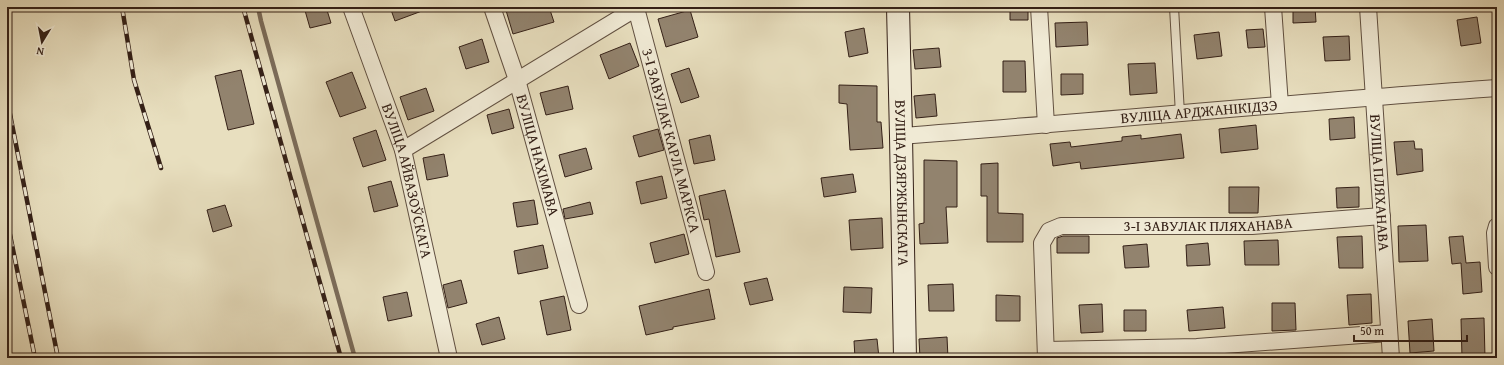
<svg xmlns="http://www.w3.org/2000/svg" width="1504" height="365" font-family="'Gentium Book Plus',serif">
<rect width="100%" height="100%" fill="#e8dfbf"/>
<filter id="stains"><feTurbulence type="fractalNoise" baseFrequency=".005" numOctaves="4"/><feColorMatrix values="0 0 0 0 .2 0 0 0 0 .09 0 0 0 0 .02 0 0 0 .5 -.17"/></filter>
<radialGradient id="worn" r=".72"><stop offset=".6" stop-color="#630" stop-opacity="0"/><stop offset="1" stop-color="#630" stop-opacity=".3"/></radialGradient>
<g fill="none" stroke-linecap="round" stroke-linejoin="round">
<path stroke="#7b6c5a" stroke-width="4.5" d="M258,7L261,21L355,358"/>
</g>
<path fill="#92836e" stroke="#342017" d="M304,7H326L331,23L310,28Z
M390,7H430V8L395,21Z
M505,7H549L554,22L513,34Z
M1010,7H1028V20H1010Z
M1293,7H1315L1316,22L1293,23Z
M690,10L698,37L666,47L658,19Z
M1477,17L1481,43L1461,46L1457,20Z
M1087,22L1088,45L1056,47L1055,23Z
M864,28L868,53L849,57L845,32Z
M1263,29L1265,47L1248,48L1246,30Z
M1219,32L1222,56L1197,59L1194,35Z
M1349,36L1350,60L1325,61L1323,37Z
M482,39L489,62L466,69L459,47Z
M630,43L639,66L609,79L600,55Z
M939,48L941,67L915,69L913,50Z
M1003,61H1025L1026,92H1003Z
M1155,63L1157,93L1130,95L1128,64Z
M689,68L699,97L681,103L671,74Z
M241,70L254,124L228,130L215,76Z
M352,72L366,108L340,117L326,82Z
M1061,74H1083V94L1061,95Z
M839,85L877,86V122H881L883,148L850,150L847,104L839,103Z
M568,86L573,109L546,115L540,93Z
M426,88L434,111L408,120L400,97Z
M935,94L937,116L916,118L914,96Z
M509,109L514,128L492,134L487,115Z
M1354,117L1355,138L1330,140L1329,119Z
M1256,125L1258,149L1221,153L1219,129Z
M658,129L664,150L639,157L633,136Z
M376,130L386,160L363,167L353,138Z
M1181,134L1184,158L1081,169L1080,162L1053,166L1050,144L1070,142L1071,147L1122,141V137L1141,135V139Z
M710,135L715,160L694,164L689,140Z
M1414,141L1415,149H1422L1423,171L1397,175L1394,142Z
M586,148L592,169L565,177L559,155Z
M444,154L448,176L427,180L423,158Z
M924,160L957,161V207H946L948,243L920,244L919,224L924,223Z
M998,163V213L1023,214V242H987V196H981V164Z
M853,174L856,192L824,197L821,178Z
M662,176L667,198L641,204L636,182Z
M391,181L398,206L374,212L368,187Z
M1229,187H1259L1258,213H1229Z
M1359,187V207L1337,208L1336,188Z
M725,190L740,252L716,257L709,219L704,220L699,196Z
M534,200L538,224L517,227L513,203Z
M590,202L593,214L565,219L563,209Z
M225,205L232,226L213,232L207,210Z
M882,218L883,248L851,250L849,220Z
M1426,225L1428,261L1399,262L1398,226Z
M684,234L689,254L655,263L650,243Z
M1063,236H1089V253H1057V238Z
M1362,236L1363,268H1339L1337,237Z
M1463,236L1466,263L1480,262L1482,292L1463,294L1461,263L1452,264L1449,237Z
M1278,240L1279,265H1245L1244,241Z
M1208,243L1210,265L1187,266L1186,245Z
M1147,244L1149,267L1125,268L1123,246Z
M543,245L548,268L518,274L514,251Z
M767,278L773,300L750,305L744,283Z
M461,280L467,303L448,308L443,285Z
M953,284L954,311H929L928,285Z
M844,287L872,288L871,313L843,312Z
M709,289L715,319L673,327V329L646,335L639,306Z
M407,292L412,316L388,321L383,297Z
M1371,294L1372,323L1349,325L1347,295Z
M996,295L1020,296V321H996Z
M564,296L571,330L547,335L540,301Z
M1272,303H1295L1296,330L1272,331Z
M1102,304L1103,332L1081,333L1079,305Z
M1223,307L1225,328L1189,331L1187,310Z
M1124,310H1146V331H1124Z
M499,317L505,339L482,345L476,324Z
M1484,318L1485,358H1462L1461,319Z
M1432,319L1434,351L1410,353L1408,321Z
M947,337L948,358H920L919,339Z
M877,339L879,358H855L854,341Z"/>
<g fill="none" stroke-linecap="round" stroke-linejoin="round">
<g stroke="#615041" stroke-width="10">
<path id="lane" d="M1174,7L1180,114"/>
</g>
<g stroke="#615041" stroke-width="18">
<g id="street">
<path id="s1" d="M351,7L403,150L449,358"/>
<path id="s2" d="M492,7L517,80L579,305"/>
<path d="M1039,7L1046,125"/>
<path d="M1273,7L1280,105"/>
<path id="s3" d="M1368,7L1391,358"/>
<path id="s4" d="M636,8L706,272"/>
<path id="s5" d="M901,136C1100,121 1298,102 1497,88"/>
<path d="M403,150L638,7"/>
<path d="M1497,226L1495,233L1497,267"/>
<path d="M1046,350L1197,347L1389,333"/>
<path id="s6" d="M1046,358L1042,243L1049,231L1061,226H1252L1382,216"/>
</g>
</g>
<g stroke="#342017" stroke-width="24">
<g id="secondary">
<path id="s7" d="M898,7L901,136L905,358"/>
</g>
</g>
<use href="#lane" stroke="#f0ead5" stroke-width="8"/>
<use href="#street" stroke="#f0ead5" stroke-width="16"/>
<use href="#secondary" stroke="#f0ead5" stroke-width="22"/>
<g stroke="#342017" stroke-width="4.5">
<path id="rail" d="M122,7L134,80L161,168
M243,7L341,358
M7,99L58,358
M7,220L35,358"/>
</g>
<use href="#rail" stroke="#f0ead5" stroke-width="3" stroke-dasharray="9" stroke-linecap="butt"/>
</g>
<g text-anchor="middle" stroke-width="3" stroke-linejoin="round" paint-order="stroke">
<g font-size="15" fill="#342017" stroke="#f0ead5">
<text dy="5" stroke="none"><textPath href="#s5" startOffset="299">ВУЛІЦА АРДЖАНІКІДЗЭ</textPath></text>
<text dy="5" stroke="none"><textPath href="#s4" startOffset="137">3-І ЗАВУЛАК КАРЛА МАРКСА</textPath></text>
<text dy="5" stroke="none"><textPath href="#s2" startOffset="155">ВУЛІЦА НАХІМАВА</textPath></text>
<text dy="5" stroke="none"><textPath href="#s1" startOffset="183">ВУЛІЦА АЙВАЗОЎСКАГА</textPath></text>
<text dy="5" stroke="none"><textPath href="#s7" startOffset="176">ВУЛІЦА ДЗЯРЖЫНСКАГА</textPath></text>
<text dy="5" stroke="none"><textPath href="#s3" startOffset="176">ВУЛІЦА ПЛЯХАНАВА</textPath></text>
<text dy="5" stroke="none"><textPath href="#s6" startOffset="289">3-І ЗАВУЛАК ПЛЯХАНАВА</textPath></text>
</g>
</g>
<rect width="1504" height="365" fill="none" stroke="#e8dfbf" stroke-width="24"/>
<rect x="8" y="8" width="1488" height="349" fill="none" stroke="#342017" stroke-width="2"/>
<rect x="12" y="12" width="1480" height="341" fill="none" stroke="#342017"/>
<g transform="translate(42 42) rotate(190)" stroke="#f0ead5" stroke-width="3" paint-order="stroke">
<path d="M0-3L7 15L0 10L-7 15Z" fill="#342017"/>
<text y="-6" font-size="11" font-weight="bold" text-anchor="middle" fill="#342017">N</text>
</g>
<path d="M1354 335v6h113v-6" fill="none" stroke="#342017" stroke-width="2"/>
<text x="1360" y="335" font-size="12" fill="#342017" stroke="#f0ead5" stroke-width="3" paint-order="stroke">50 m</text>
<rect width="100%" height="100%" filter="url(#stains)"/>
<rect width="100%" height="100%" fill="url(#worn)"/>
</svg>
